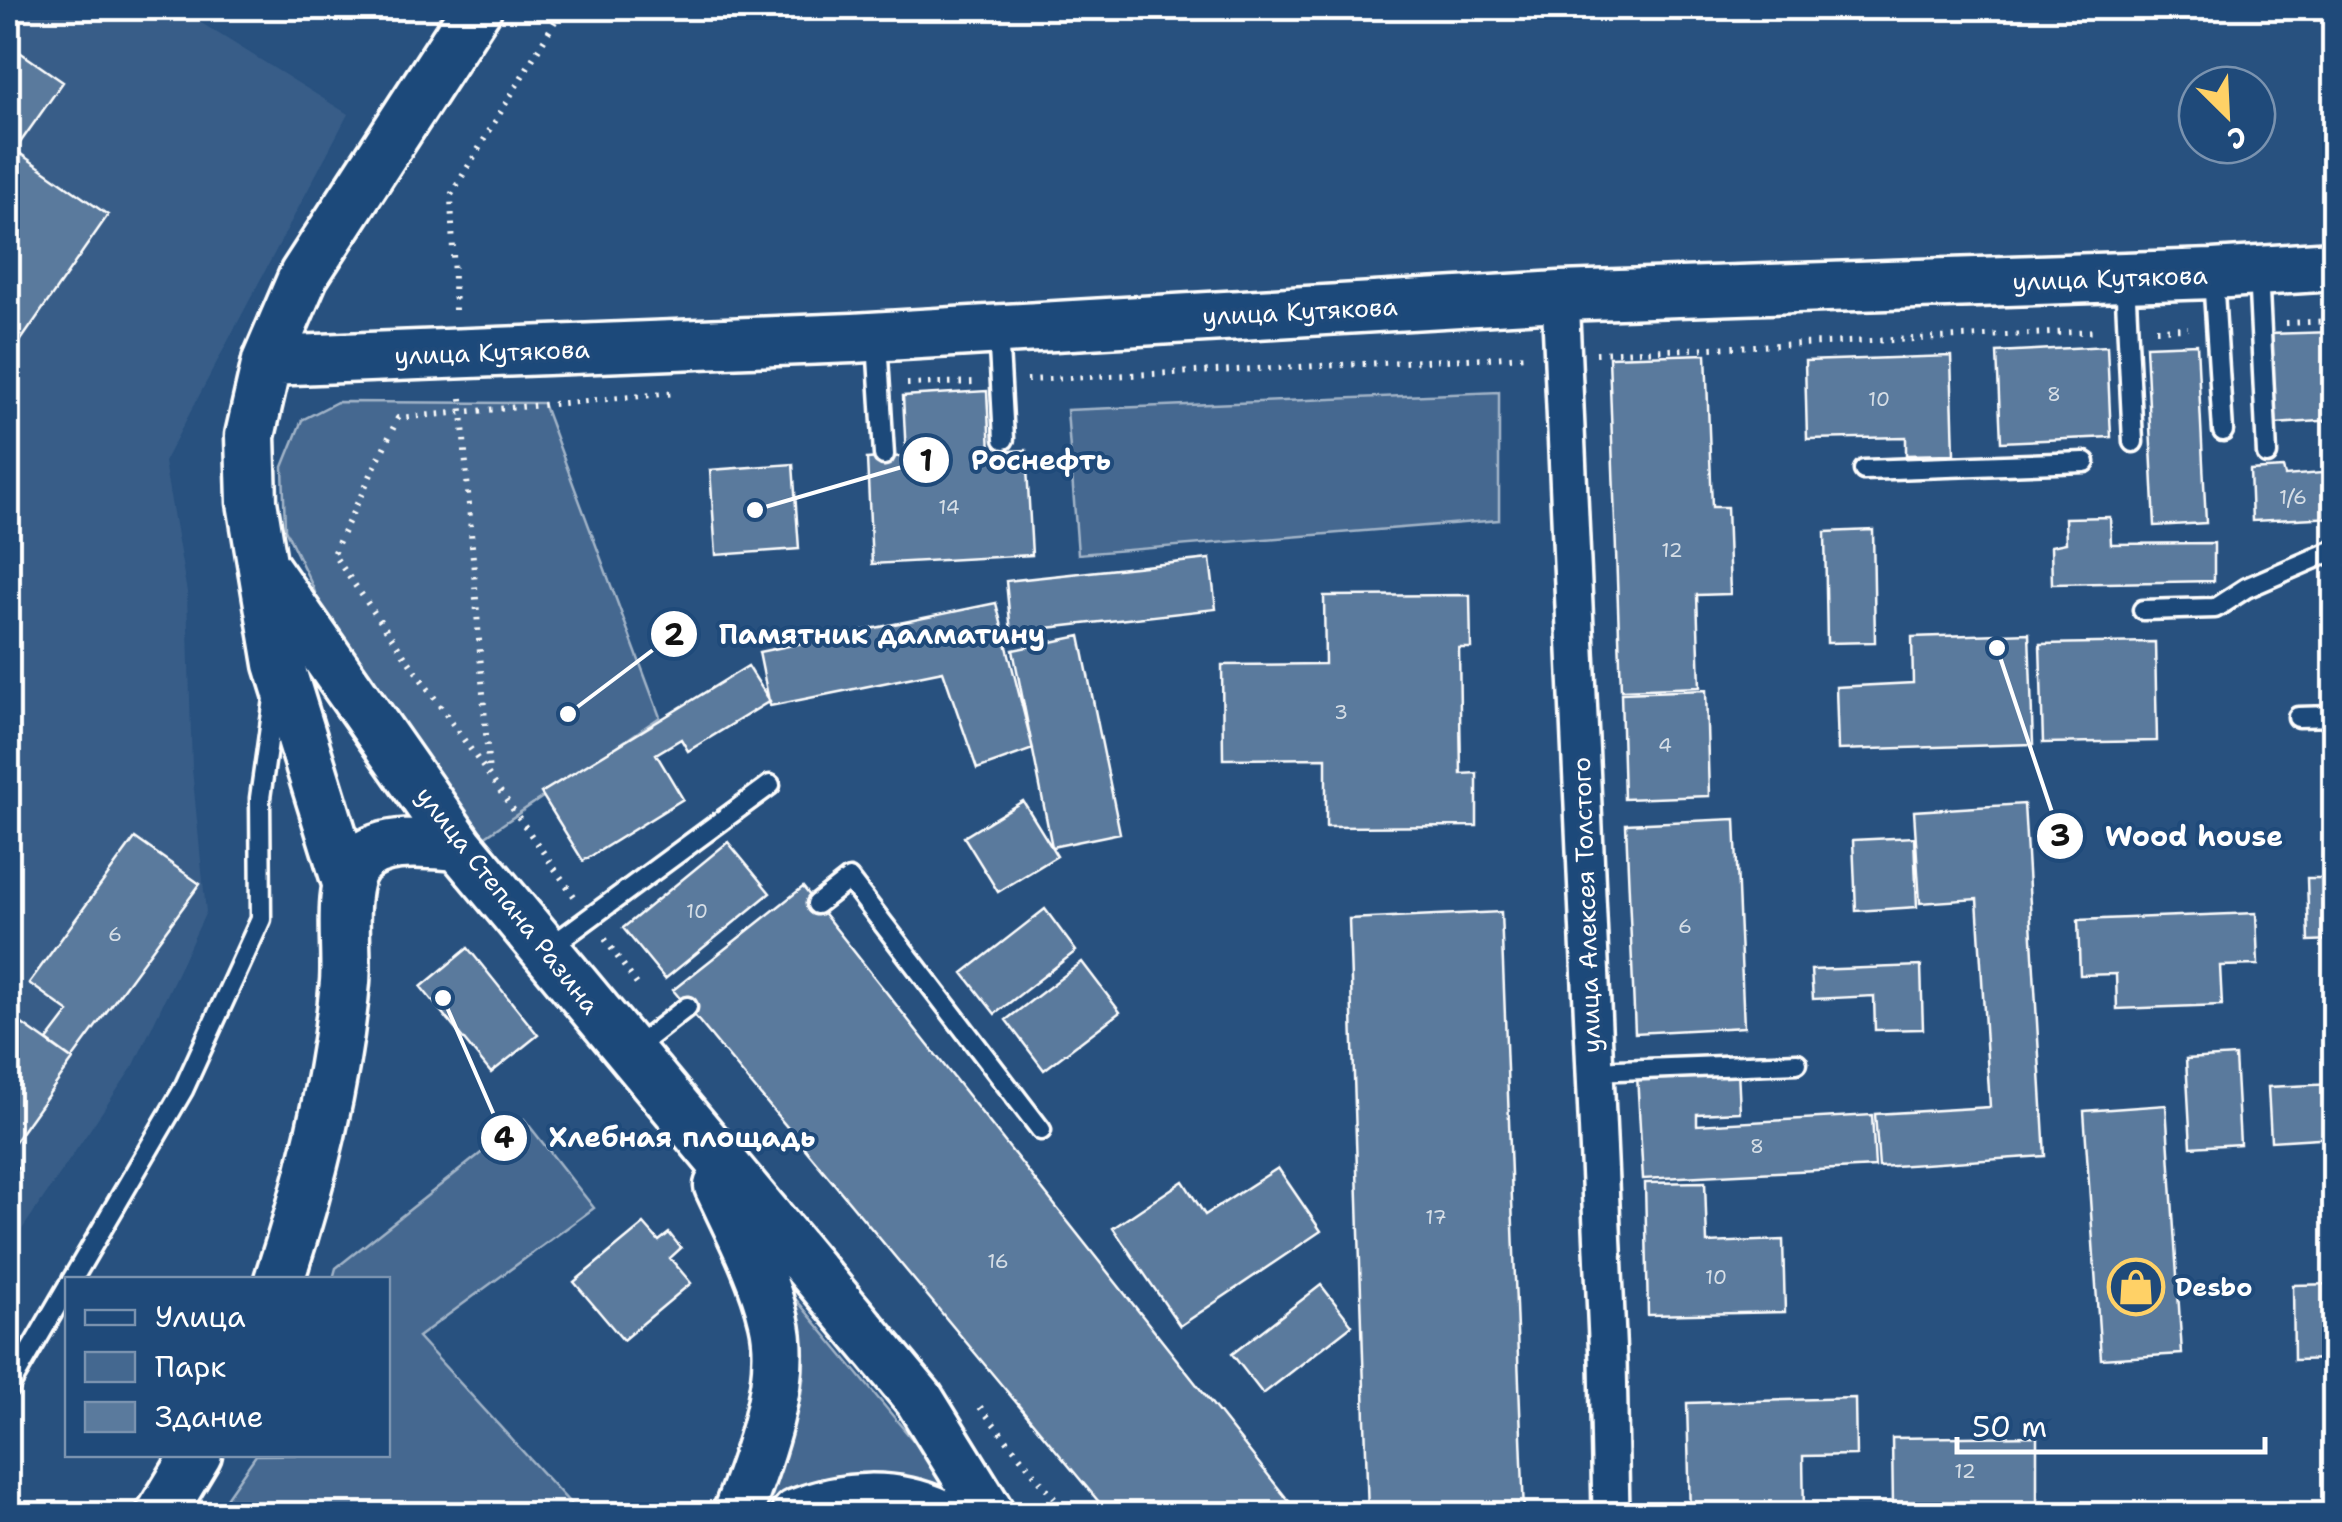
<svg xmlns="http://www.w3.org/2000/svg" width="2342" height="1522" font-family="'Shantell Sans',sans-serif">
<rect width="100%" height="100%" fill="#28517f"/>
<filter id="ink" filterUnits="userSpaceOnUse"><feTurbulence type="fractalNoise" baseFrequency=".01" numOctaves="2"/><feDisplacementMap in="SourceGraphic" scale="20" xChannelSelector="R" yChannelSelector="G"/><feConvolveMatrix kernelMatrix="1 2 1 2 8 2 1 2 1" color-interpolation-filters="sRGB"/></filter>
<g filter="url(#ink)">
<path fill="#375d88" d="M36,8H177L348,114L164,462L187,592L192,769L206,912L134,1065L8,1250V43Z"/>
<path fill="#446890" stroke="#a2b4c8" stroke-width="2.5" d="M1499,392V520L1078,554L1067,410Z
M337,402L543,403L660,717L484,837L424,769L334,646L313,587L285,529L283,467L302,420Z
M524,1119L594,1208L418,1337L580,1514H215L256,1455L388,1454V1280L333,1279L336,1268Z
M794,1297L966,1504L776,1507L764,1514H757C779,1465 805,1414 804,1359C803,1338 798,1317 794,1297Z"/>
<path fill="#5a7a9d" stroke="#fff" stroke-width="2.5" d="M14,48L63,82L15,150L108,215L8,359V57Z
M2334,332V420L2275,424L2269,334Z
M2197,344L2206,523L2155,526L2146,346Z
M2107,346L2111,437L2001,442L1997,352Z
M1706,354L1712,507H1727L1730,594L1697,595L1700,687L1621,690L1609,357Z
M1951,356L1954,454L1906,455V437L1807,439L1805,361Z
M987,391L990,452L1026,450L1032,555L872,564L867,459L906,456L903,396Z
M793,464L799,549L716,555L710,470Z
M2283,468L2285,476L2334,472V517L2252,521L2250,470Z
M2110,517L2111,544L2214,543V581L2052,584L2051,546L2066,543L2065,518Z
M1873,530L1875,642L1827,643L1825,532Z
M1210,559L1216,609L1011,632L1006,581Z
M1470,595L1471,648H1459L1461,774L1477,773V826L1326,827V758L1223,759L1222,665L1325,664L1324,596Z
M996,603L1033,749L977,769L943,671L770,706L759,652Z
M2029,633L2033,744L1838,750L1836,687L1913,683L1912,637Z
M1080,636L1120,833L1052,847L1013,650Z
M2155,642L2157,741L2043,743L2040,644Z
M748,666L770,701L688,751L681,739L656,754L683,799L583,861L541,793Z
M1706,690L1709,796L1624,799L1621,693Z
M2330,722H2334V790H2332Z
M1023,801L1057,856L998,892L964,837Z
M2024,804L2045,1156L1879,1167L1875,1114L1990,1107L1977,899L1920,903L1914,811Z
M1735,819L1744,1027L1635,1033L1626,824Z
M1914,837L1917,907L1856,911L1853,840Z
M135,838L200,884L72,1059L47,1041L69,1012L29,983Z
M728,842L770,893L665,979L623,928Z
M2307,878H2334V940L2309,941Z
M803,887L1299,1514H1109L673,990Z
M1045,909L1076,951L995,1014L963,973Z
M1501,912L1524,1514H1368L1349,919Z
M2256,913L2258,965L2220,966L2222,1005L2117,1009L2116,974L2080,975L2078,920Z
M468,948L538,1035L491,1073L421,987Z
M1082,962L1120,1012L1044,1070L1006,1020Z
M1921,966L1923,1029L1875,1030L1874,996L1813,999L1811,970Z
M8,1014L73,1060L8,1151Z
M2235,1056L2240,1144L2191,1147L2186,1059Z
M1738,1070L1740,1112L1697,1114V1125L1872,1115L1875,1167L1643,1179L1637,1075Z
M2334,1084V1137L2271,1141L2268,1087Z
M2166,1105L2182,1354L2101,1359L2084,1111Z
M8,1160L18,1168L8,1182Z
M1278,1168L1321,1231L1180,1326L1113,1228L1183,1181L1205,1215Z
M1705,1182L1707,1243L1783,1240L1785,1312L1648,1315L1645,1183Z
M644,1224L659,1241L669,1233L681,1248L670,1258L691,1283L623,1340L574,1282Z
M2334,1284V1359L2294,1360L2293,1285Z
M1321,1285L1352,1325L1263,1394L1232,1354Z
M1855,1398L1856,1455L1803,1456L1804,1514H1690L1687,1403Z
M1855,1398L1856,1455L1803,1456L1804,1514H1690L1687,1403Z
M2037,1436V1504L1893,1507L1892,1438Z
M2037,1436V1504L1893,1507L1892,1438Z"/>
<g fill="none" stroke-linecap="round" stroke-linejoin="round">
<g stroke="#fff" stroke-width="25">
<path id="lane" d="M2258,271L2267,454
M2213,277L2223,431
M2125,278L2133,442
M998,330L1004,439
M877,341L884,455
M1864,470L2085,462
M2143,610L2215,608L2246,588L2334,550
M2298,717L2334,716
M817,904L849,879L1041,1130
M546,950L770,785
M632,1050L687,1007
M1593,1071L1797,1063
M72,1280L183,1090L261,919L260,798L274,699
M8,1389L68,1286"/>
</g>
<g stroke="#fff" stroke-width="42">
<path id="street" d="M1560,296L1608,1360L1611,1514"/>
</g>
<g stroke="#fff" stroke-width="55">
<path id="secondary" d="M267,361L853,338L1560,296L2213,274L2334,266
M264,567L459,846L919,1399L990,1514
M346,880L279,664L252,502L250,436L267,361L304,275L477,8
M719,1186C739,1229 763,1274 774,1321C788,1379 758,1460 737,1514
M279,1280C311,1183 336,1084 345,982C348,949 337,888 357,863C380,836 428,844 459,846
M161,1514L197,1454
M796,1514C843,1495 895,1492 941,1514"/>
</g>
<path stroke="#fff" stroke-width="6" stroke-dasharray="2.5 8" stroke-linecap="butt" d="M455,310L451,195L563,8
M2286,323L2334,321
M2156,329L2188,328
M1596,353L2098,331
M1027,380L1529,356
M907,384L975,382
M461,398L489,774
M574,896L333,554L398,418L675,393
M605,939L638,986
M980,1407L1067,1514"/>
<use href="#lane" stroke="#1f4a7a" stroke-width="18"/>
<use href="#street" stroke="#1f4a7a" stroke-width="35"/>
<use href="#secondary" stroke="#1f4a7a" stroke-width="48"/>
</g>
</g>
<defs>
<g id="shop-ring" transform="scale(2.875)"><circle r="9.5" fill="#1f4a7a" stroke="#ffd166" stroke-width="1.5"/><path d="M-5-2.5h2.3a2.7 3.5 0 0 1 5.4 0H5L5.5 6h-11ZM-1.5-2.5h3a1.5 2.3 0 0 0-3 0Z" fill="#ffd166"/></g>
</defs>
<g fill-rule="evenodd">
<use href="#shop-ring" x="2136" y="1287"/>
</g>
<g text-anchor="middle" stroke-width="8" stroke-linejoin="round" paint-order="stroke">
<g font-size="20" fill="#d6dee6">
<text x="2054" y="401">8</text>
<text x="1879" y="406">10</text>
<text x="2293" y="504">1/6</text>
<text x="949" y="514">14</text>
<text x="1672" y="557">12</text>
<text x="1341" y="719">3</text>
<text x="1665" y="752">4</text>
<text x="697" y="918">10</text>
<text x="1685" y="933">6</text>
<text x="115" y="941">6</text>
<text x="1757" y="1153">8</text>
<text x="1436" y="1224">17</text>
<text x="998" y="1268">16</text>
<text x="1716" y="1284">10</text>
<text x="1965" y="1478">12</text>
</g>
<g font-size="25" fill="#fff" stroke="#1f4a7a">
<text transform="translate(2110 278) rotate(-2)" y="9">улица Кутякова</text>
<text transform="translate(1300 311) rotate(-3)" y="9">улица Кутякова</text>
<text transform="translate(492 352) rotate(-2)" y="9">улица Кутякова</text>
<text transform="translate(508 900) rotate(52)" y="9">улица Степана Разина</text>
<text transform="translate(1586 905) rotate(-92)" y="9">улица Алексея Толстого</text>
</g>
<g font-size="25" font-weight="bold" fill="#fff" stroke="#1f4a7a" text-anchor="start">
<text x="2175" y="1296">Desbo</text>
</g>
</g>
<path fill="none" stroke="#fff" stroke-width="4" d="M755 510L926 460M568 714L674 634M1997 648L2060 836M443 998L504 1138"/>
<g fill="#fff" stroke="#1f4a7a" stroke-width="4">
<circle cx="755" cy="510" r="10"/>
<circle cx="568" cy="714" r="10"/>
<circle cx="1997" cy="648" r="10"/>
<circle cx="443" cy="998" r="10"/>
<circle cx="926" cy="460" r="25"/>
<circle cx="674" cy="634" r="25"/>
<circle cx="2060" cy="836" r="25"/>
<circle cx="504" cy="1138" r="25"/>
</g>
<g font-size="30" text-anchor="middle" font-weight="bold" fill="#111">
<text x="926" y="471">1</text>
<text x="674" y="645">2</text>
<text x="2060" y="846">3</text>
<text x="504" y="1148">4</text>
</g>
<g font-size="28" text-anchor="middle" font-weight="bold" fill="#fff" stroke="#1f4a7a" stroke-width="8" stroke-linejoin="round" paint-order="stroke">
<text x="1041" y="470">Роснефть</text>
<text x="882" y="644">Памятник далматину</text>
<text x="2194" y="846">Wood house</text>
<text x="682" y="1147">Хлебная площадь</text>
</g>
<rect width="2342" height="1522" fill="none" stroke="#1f4a7a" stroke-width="40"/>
<rect x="20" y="20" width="2302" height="1482" fill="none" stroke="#fff" stroke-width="4" filter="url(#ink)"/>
<rect x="65" y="1277" width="325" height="180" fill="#1f4a7a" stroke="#7992af" stroke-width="2.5"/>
<rect x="85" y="1310" width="50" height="15" fill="#1f4a7a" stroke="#7992af" stroke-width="2.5"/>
<text x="155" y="1327" font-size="30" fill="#ffffff">Улица</text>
<rect x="85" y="1352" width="50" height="30" fill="#446890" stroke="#7992af" stroke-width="2.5"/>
<text x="155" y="1377" font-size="30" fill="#ffffff">Парк</text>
<rect x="85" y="1402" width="50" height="30" fill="#5a7a9d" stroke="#7992af" stroke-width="2.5"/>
<text x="155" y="1427" font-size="30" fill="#ffffff">Здание</text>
<g transform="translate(2227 115) rotate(156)"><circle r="48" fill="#1f4a7a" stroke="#7992af" stroke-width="2.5"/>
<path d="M0-8L18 38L0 25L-18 38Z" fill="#ffd166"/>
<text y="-15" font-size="28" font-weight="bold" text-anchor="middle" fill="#ffffff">С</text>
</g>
<path d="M1957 1437v15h308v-15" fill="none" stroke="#ffffff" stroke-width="5"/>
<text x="1972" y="1437" font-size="30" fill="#ffffff" stroke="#1f4a7a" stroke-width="8" paint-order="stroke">50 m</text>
</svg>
